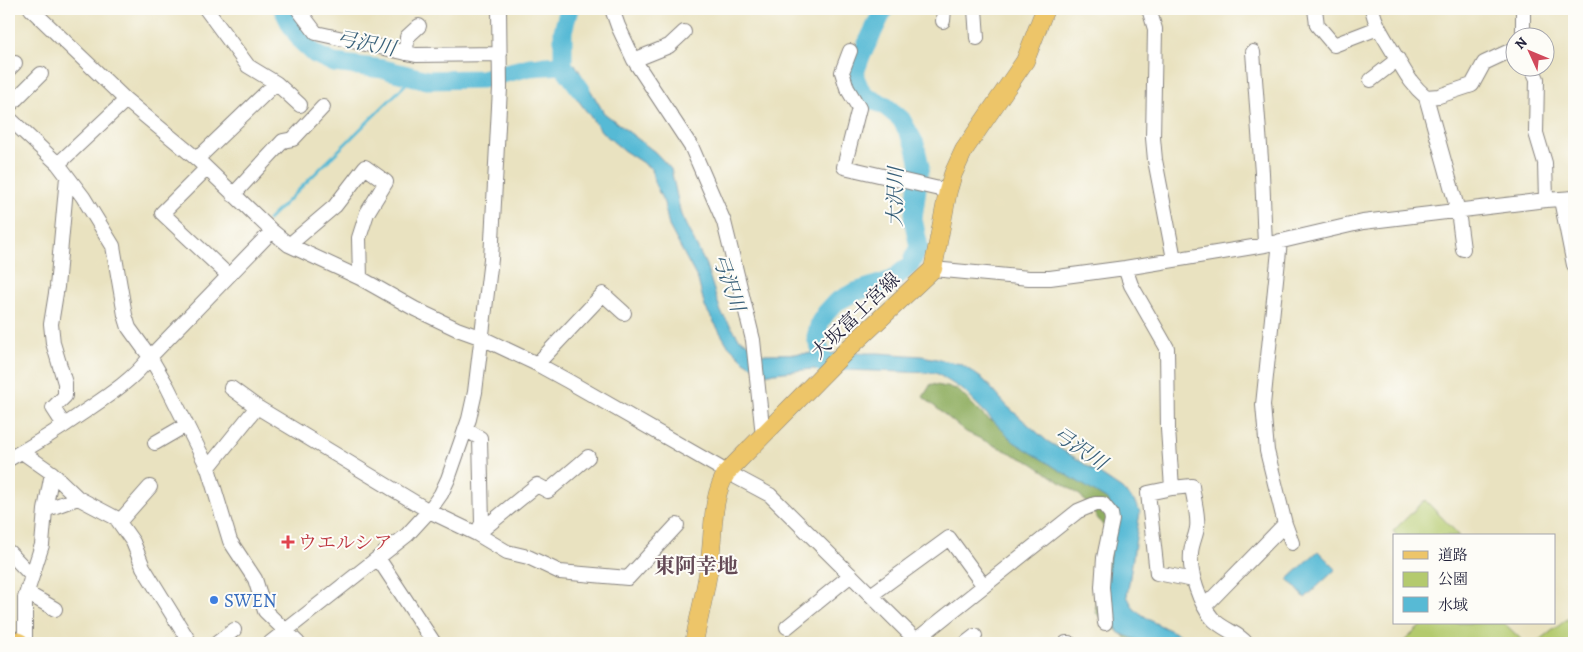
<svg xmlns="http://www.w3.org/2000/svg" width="1583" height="652" font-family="Alegreya,'Noto Serif JP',serif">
<rect width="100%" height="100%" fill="#fdfcf7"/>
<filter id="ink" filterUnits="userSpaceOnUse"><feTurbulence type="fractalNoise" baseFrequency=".02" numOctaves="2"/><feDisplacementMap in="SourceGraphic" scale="10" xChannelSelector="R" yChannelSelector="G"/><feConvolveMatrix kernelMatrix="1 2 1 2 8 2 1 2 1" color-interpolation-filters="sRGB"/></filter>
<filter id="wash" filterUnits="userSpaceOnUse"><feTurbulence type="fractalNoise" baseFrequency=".0096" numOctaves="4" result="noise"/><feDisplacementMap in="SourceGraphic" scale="20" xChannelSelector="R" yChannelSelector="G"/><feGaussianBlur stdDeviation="1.12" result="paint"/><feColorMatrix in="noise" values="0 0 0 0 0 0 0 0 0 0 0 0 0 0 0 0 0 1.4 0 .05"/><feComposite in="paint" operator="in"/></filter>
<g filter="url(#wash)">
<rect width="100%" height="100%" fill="#e9e2c0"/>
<path fill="#b4ca6e" stroke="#6b7654" d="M1425,500L1460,536H1397L1393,531Z
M1574,614V643H1536Z
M1424,623H1504L1525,643H1402Z"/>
<path fill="#8fae61" stroke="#58684e" d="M931,384L957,389L985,417L1034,444L1120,496V599L1175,643H1132L1096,613L1095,581L1105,528L1081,496L1032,463L966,432L923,397Z"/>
<path fill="#57bad5" stroke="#3c6e88" d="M575,64L604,113L655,152L671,169L681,215L706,265L721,312L739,338L763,354L877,353L922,356L961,364L984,380L1007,406L1047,441L1074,457L1122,489L1134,501L1140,512L1127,596L1134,609L1153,622L1197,643H1145L1119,633L1103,603L1111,548L1109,501L1014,442L963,390L936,373L812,369L765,374L744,361L727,344L705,307L698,280L669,226L664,203L654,182L652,169L623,150L602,132L559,75Z
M1318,551L1336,569L1305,598L1288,579Z"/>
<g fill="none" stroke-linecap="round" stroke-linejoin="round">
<path stroke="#57bad5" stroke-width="3" d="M268,220L413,77"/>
<path stroke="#57bad5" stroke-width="19" d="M283,9L291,25L302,42L315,54L334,63L383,69L427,80L482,79L530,67L563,65L567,71L581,90
M563,65V31L569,9
M824,364L816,337L820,322L826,313L836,302L855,292L892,280L910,265L919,247L913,219L920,166L915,144L901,119L884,105L868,98L860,89L854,75L861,56L884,9"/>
</g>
</g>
<g filter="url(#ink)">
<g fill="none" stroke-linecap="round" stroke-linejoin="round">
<g stroke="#86827e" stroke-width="16">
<path id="minor" d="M31,9L126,100L197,159L272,231L289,245L360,278L415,309L457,329L482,338L537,364L568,381L727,472L770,495L919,643
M206,9L248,66L276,83L300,105
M298,9L316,33L416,55L500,54
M612,9L618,26L634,60L692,148L724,222L753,340L763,436
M975,9L977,38
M1149,9L1155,29L1153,138L1155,160L1174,259
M1315,9L1317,25L1334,45L1378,28
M1372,9C1376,27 1387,41 1396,57C1407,75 1410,83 1426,97L1439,96L1472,85L1484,63L1516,48
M1523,9V38
M943,21L944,9
M850,51L842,72L847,88L859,108L844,167L948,191
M1253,52L1262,173L1265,245
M406,53L407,37L419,26
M634,60L669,46L684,32
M1532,68L1537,79L1536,133L1545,163L1546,200
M9,69L15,63
M1371,80L1398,59
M1426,97L1458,211L1463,249
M9,106L41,74
M9,118L58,164L83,197L113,246L125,315L129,328L150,357L167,386L208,468L230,541L255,579L265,611L298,643
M197,159L276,83
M58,164L126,100
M206,169L162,213L228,275
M233,195L283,141L293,139L323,107
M1561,200L1574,265
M1280,241L1263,405L1267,451L1285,524L1292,543
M289,245L335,206L365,167L386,182L367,213L359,238L360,278
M1125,268L1131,285L1167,348L1168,429L1172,488L1192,486C1193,497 1199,516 1197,528C1196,536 1191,545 1191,554C1189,573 1200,604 1212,618C1221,629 1239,633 1246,643
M933,269L1029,278H1050L1125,268L1265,245L1363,222L1546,200L1574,198
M537,364L603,294L624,313
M231,388L257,407L429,511L477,534L507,552L528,557L560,572L628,578L677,525
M64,425L53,408L65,396V383L53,343L51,324L57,287L67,177
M465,429L480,438L482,523L477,534
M155,443L186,425
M22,452L52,473L78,498L116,518L133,542L143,567L190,643
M9,459C34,445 58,430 81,414C106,397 132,381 150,357L272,231
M208,468L257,407
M1172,488L1148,493L1157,573L1194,580
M45,510L78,498
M119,522L150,487
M477,534L537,485L548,491L588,457
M9,552L32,576
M378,558L434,643
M27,593L55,609
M871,595L949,538L984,586
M1205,606L1285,524
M787,627L851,575
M916,640L1078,511L1095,504H1103L1111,514L1112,520L1104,558L1102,587L1105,623
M25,643V598L42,545L45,510L52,473
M217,643L234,630
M270,643L407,535L429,511L441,494L448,479L469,419L475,392L491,259L500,88L499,9
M966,643L975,636
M1066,643H1069"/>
</g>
<g stroke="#86827e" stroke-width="19">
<path id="major" d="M694,643C699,615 707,587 710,559C714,530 711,497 727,472L848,349L933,269L948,191L953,174L964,150L1025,61L1045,9"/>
</g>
<g stroke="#86827e" stroke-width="22">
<path id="highway" d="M9,640L19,643"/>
</g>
<use href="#minor" stroke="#fff" stroke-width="14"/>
<use href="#major" stroke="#edc569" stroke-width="18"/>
<use href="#highway" stroke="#edc569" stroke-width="20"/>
</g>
</g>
<path fill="#e0444e" stroke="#fdfcf7" stroke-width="2" d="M285.5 534.5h5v5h5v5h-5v5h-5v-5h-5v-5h5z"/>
<circle fill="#3f7fe0" stroke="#fdfcf7" stroke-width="2" cx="214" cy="600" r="5"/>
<g text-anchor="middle" stroke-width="4" stroke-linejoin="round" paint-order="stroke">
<g font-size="19" fill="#22223b" stroke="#fdfcf7">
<text transform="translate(855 315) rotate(-44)" y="7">大坂富士宮線</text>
</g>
<g font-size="19" fill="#be3a42" stroke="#fdfcf7" text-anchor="start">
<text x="298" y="549">ウエルシア</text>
</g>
<g font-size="19" fill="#366cbe" stroke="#fdfcf7" text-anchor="start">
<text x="224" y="607">SWEN</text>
</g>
<g font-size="20" font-style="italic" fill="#375f79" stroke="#fdfcf7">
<text transform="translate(366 43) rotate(11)" y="7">弓沢川</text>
<text transform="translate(895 197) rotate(-89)" y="7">大沢川</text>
<text transform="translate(729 282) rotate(71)" y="7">弓沢川</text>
<text transform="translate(1080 448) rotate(34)" y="7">弓沢川</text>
</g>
<g font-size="21" font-weight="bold" fill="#644a56" stroke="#fdfcf7">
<text x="696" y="573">東阿幸地</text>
</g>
</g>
<rect width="1583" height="652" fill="none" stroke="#fdfcf7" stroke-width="30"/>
<rect x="1393" y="534" width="162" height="90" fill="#fdfcf7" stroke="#a5a5ac"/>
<rect x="1403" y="551" width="25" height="8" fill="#edc569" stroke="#a5a5ac"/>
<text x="1438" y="560" font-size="15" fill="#22223b">道路</text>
<rect x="1403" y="572" width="25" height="15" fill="#b4ca6e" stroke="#a5a5ac"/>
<text x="1438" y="584" font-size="15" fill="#22223b">公園</text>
<rect x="1403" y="597" width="25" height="15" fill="#57bad5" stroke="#a5a5ac"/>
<text x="1438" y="610" font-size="15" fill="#22223b">水域</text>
<g transform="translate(1530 52) rotate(314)"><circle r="24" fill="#fdfcf7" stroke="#a5a5ac"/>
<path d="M0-4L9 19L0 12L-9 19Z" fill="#d1495b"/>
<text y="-8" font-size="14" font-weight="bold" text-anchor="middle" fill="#22223b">N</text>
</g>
</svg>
